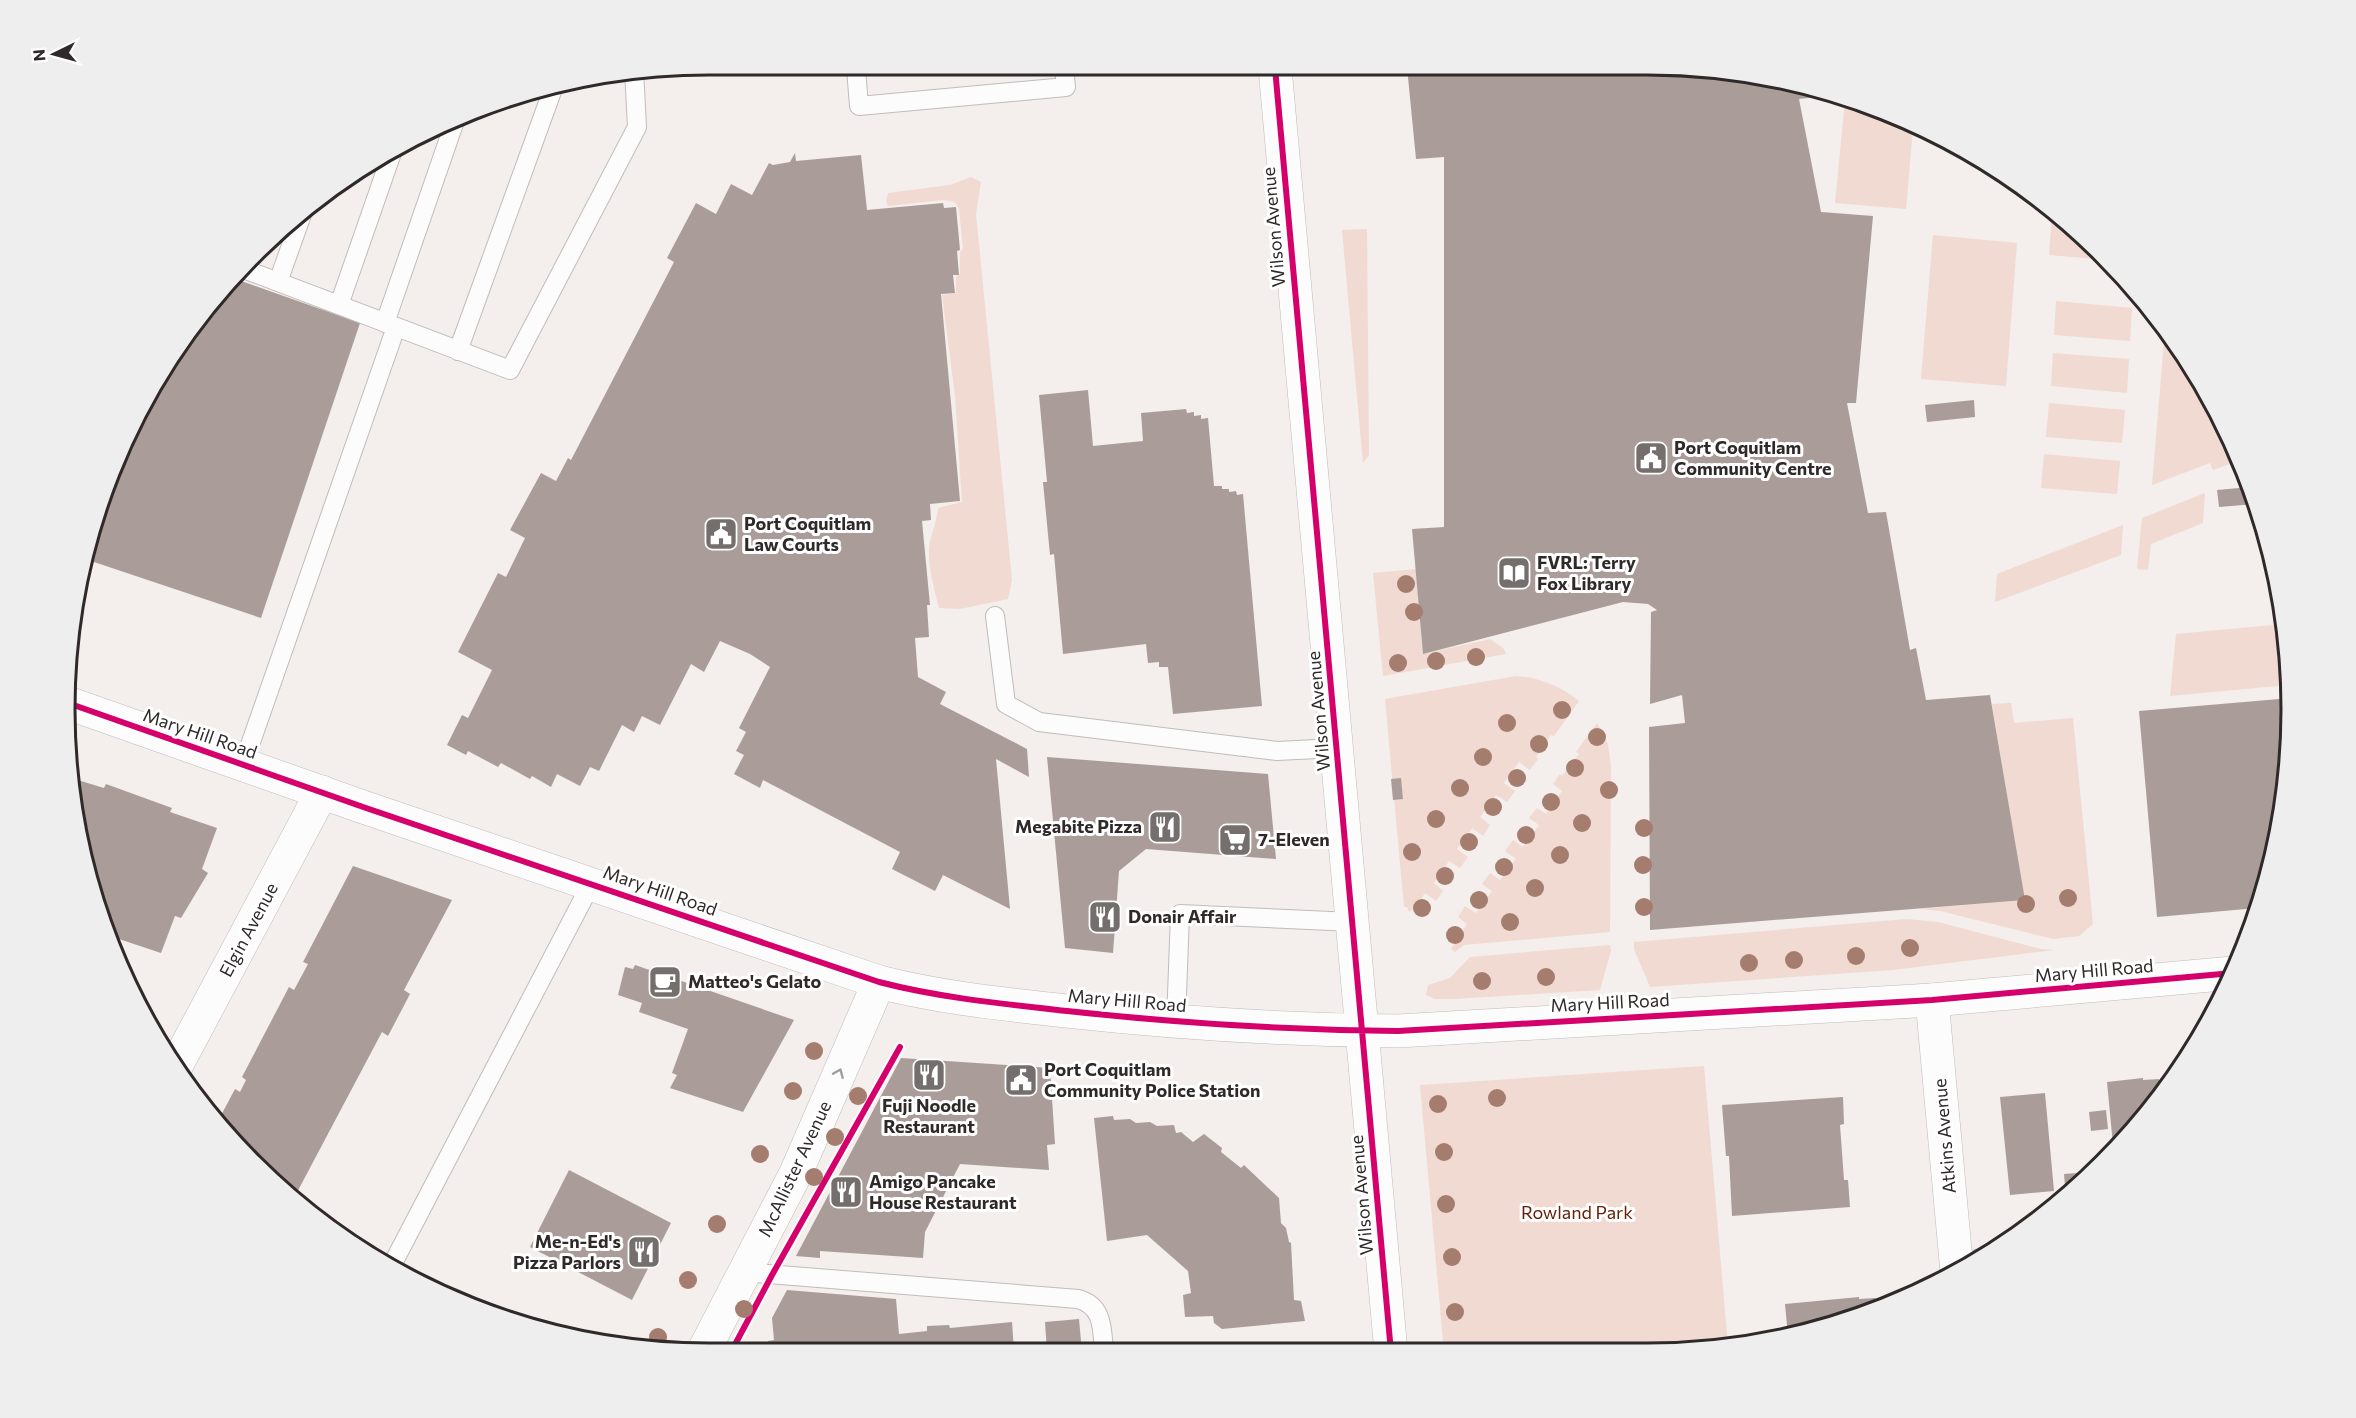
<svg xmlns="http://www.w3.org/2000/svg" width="2356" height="1418" font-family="Commissioner,sans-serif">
<rect width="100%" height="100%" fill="#f4eeec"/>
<path fill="#f1dad2" d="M1845,101L1861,102L1913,128L1906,209L1835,203Z
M971,177L981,182L976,214L978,234L1012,580L1008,599L960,609L939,608C934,588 926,562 930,541C933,530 937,520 938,508L962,502L955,396L942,295L956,293V277L960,274V252L963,249L959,209L955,202L943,200L888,206L886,202L888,193L950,185Z
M2052,212L2103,254L2108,260L2049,255Z
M1367,229L1369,455L1363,463L1342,230Z
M1933,235L2017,243L2006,386L1921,379Z
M2056,301L2132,308L2130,341L2054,335Z
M2165,330L2183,351L2241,460L2213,470L2210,463L2152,485Z
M2053,353L2129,359L2127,393L2051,386Z
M2049,403L2125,410L2122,443L2046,437Z
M2044,454L2120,461L2117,494L2041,488Z
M2205,493L2203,523L2151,544L2148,570L2137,569L2142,518Z
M2123,525L2121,555L1995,602L1997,574Z
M1416,569L1423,654L1490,639L1504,649L1506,654L1383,676L1373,573Z
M2283,624L2289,685L2170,696L2176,634Z
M1516,676C1541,678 1560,686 1579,701L1554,736L1551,735L1536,757L1538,759L1530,770L1519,762L1504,783L1515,791L1507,802L1496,795L1480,817L1490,825L1483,836L1472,828L1457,849L1468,857L1460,868L1449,861L1434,883L1443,891L1436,901L1425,893L1414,909L1409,912L1407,907H1404L1385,699Z
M2011,703L2014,723L2073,718L2093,924L2079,936L2053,939L1940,911L1919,909L2024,900L1992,704Z
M1597,723L1608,744L1611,766L1610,932L1464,945L1455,952L1451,949L1467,924L1458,917L1465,906L1476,913L1492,891L1482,884L1490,873L1500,880L1516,859L1505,851L1513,840L1523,847L1539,825L1529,818L1537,808L1546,814L1562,791L1553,784L1560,774L1562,776L1579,754L1576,752Z
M1907,919L1938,922L2041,949L2054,950L1893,970L1650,987L1634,949V942Z
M1610,945L1611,951L1600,990L1454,999H1435L1426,995L1428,985L1450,978L1470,957Z
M1704,1066L1728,1346L1689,1352H1444L1420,1085Z"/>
<path fill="#aa9d99" d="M1689,66L1836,95L1799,99L1821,212L1873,216L1856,403H1847L1868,513L1886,512L1910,650L1916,648L1926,700L1990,695L2025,900L1650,930L1649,727L1685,723L1682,695L1650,704L1651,612L1657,610L1648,604L1623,602L1423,654L1412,529L1444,527V157L1416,159L1407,67Z
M795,153L796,161L861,155L867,210L943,203L944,208L956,207L960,250L957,251L959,275H953L955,293L941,294L960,501L930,504L931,520L922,521L930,605H927L929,637L915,638L918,677L946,692L940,704L1027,749L1029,777L996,759L1010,909L943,875L935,891L892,869L900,852L763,780L760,788L734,774L744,755L736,751L746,732L739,728L770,667L750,654L720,641L704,672L691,664L660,725L642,716L634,732L622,725L599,771L590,767L580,786L557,774L551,787L532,776L530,779L501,763L498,767L468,751L466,755L447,745L462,715L468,718L492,670L458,652L498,573L506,577L525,538L510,530L541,473L556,481L568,458L571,460L674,262L667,258L696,203L716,214L731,184L752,195L769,163L773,165L790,162Z
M233,278L360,323L261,618L85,559L99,502L173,351Z
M1088,390L1093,446L1143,441L1141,413L1186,409L1187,413L1194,412V416L1201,415V419L1208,418L1214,486H1222V489H1229V492L1236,491L1237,495L1243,494L1262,706L1173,714L1168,667H1159V662L1148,663L1146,644L1063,654L1054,554L1050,555L1043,482H1047L1039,395Z
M1974,400L1975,417L1927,422L1925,405Z
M2250,487L2255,504L2219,507L2217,490Z
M2290,698L2291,709L2279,835L2257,908L2157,917L2139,711Z
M1047,757L1268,774L1276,859L1146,849L1119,871L1113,953L1065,948Z
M71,778L104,788L106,784L172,808L170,812L217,828L202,869L208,873L181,918L175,916L161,953L107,935L99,916L77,834Z
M1401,778L1403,799L1393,800L1391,779Z
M353,866L452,900L404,990L410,994L388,1036L382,1032L294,1198L254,1165L217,1123L235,1089L240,1092L246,1080L242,1077L289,987L294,990L308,964L303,962Z
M635,965L794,1020L743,1112L670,1088L677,1075L672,1073L688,1029L639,1012L642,1003L618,995L625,967L633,969Z
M901,1058L1050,1068L1055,1144L1047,1145L1049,1170L960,1164L925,1232L923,1258L820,1251V1258L796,1256Z
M2143,1078V1080L2159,1079L2160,1093L2113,1145L2107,1082Z
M2045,1093L2054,1191L2010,1195L2000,1097Z
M1843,1097L1844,1124L1840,1125L1844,1180H1848L1850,1207L1732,1216L1729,1156H1726L1722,1105Z
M2106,1110L2108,1129L2091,1131L2089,1112Z
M1113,1116L1114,1120L1130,1119L1136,1123L1150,1122L1157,1126L1174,1125L1176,1133L1181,1132L1193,1142L1204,1134L1222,1148L1221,1152L1241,1168L1244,1165L1279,1198L1281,1223L1286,1228L1289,1242L1291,1243L1294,1300L1301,1301L1305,1321L1222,1329L1214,1323L1213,1316L1185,1317L1183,1295L1191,1293L1188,1271L1147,1235L1107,1241L1094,1118Z
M569,1170L671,1223L632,1300L530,1247Z
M2091,1172L2072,1193L2066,1198L2064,1174Z
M787,1290L896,1299L899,1334L927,1331V1326L949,1325L950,1328L1012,1322L1014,1350L1013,1352H769L768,1341L774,1340L772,1318Z
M1859,1297V1299L1875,1298L1876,1306L1814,1331L1788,1336L1785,1304Z
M1079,1319L1082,1352H1047L1045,1322Z"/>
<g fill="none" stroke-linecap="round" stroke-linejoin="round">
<g stroke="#c0bcba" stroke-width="20">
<path id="service" d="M856,69L859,106L1066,87L1064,68
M241,268L510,370L637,127L634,70
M278,282L304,209
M339,305L393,150
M385,323L456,118
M458,351L554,86
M995,616L1006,704L1039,722L1277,751L1337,748
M243,765L396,327
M1176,1022L1180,914L1353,922
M1956,1261L1981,1259
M392,1265L591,884
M744,1272L1078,1299C1104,1306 1102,1330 1104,1352"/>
</g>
<g stroke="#c0bcba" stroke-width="34">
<path id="minor" d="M1932,1000L1957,1272
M175,1068L322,792
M703,1352L796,1173L879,982"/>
</g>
<g stroke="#c0bcba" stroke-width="34">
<path id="tertiary" d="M1275,68L1391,1352
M65,702L366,808L879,982C941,998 1003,1004 1067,1011C1177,1023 1287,1030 1398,1031L1932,1000L2233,973"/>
</g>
<use href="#service" stroke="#fdfcfc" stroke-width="18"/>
<use href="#minor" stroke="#fdfcfc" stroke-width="33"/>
<use href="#tertiary" stroke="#fdfcfc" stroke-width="33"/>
<g stroke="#fff" stroke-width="10">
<path id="cycleway" d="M1275,68L1391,1352
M65,702L366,808L879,982C941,998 1003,1004 1067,1011C1177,1023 1287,1030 1398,1031L1932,1000L2233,973
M731,1352L772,1275L900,1047"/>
</g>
<use href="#cycleway" stroke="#d6006c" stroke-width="6"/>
</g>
<g fill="#a47d6e">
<circle cx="1406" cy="584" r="9"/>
<circle cx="1414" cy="612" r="9"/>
<circle cx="1476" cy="657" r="9"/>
<circle cx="1436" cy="661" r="9"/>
<circle cx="1398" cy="663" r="9"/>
<circle cx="1562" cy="710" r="9"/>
<circle cx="1507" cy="723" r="9"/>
<circle cx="1597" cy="737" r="9"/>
<circle cx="1539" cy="744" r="9"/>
<circle cx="1483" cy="757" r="9"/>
<circle cx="1575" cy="768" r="9"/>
<circle cx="1517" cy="778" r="9"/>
<circle cx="1460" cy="788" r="9"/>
<circle cx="1609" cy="790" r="9"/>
<circle cx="1551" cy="802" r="9"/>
<circle cx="1493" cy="807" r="9"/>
<circle cx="1436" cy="819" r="9"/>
<circle cx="1582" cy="823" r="9"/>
<circle cx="1644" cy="828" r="9"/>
<circle cx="1526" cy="835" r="9"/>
<circle cx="1469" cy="842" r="9"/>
<circle cx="1412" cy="852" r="9"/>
<circle cx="1560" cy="855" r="9"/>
<circle cx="1643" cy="865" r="9"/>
<circle cx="1504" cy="867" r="9"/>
<circle cx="1445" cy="876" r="9"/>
<circle cx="1535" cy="888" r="9"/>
<circle cx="2068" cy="898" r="9"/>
<circle cx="1479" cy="900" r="9"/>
<circle cx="2026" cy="904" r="9"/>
<circle cx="1644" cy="907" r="9"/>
<circle cx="1422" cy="908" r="9"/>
<circle cx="1510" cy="922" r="9"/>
<circle cx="1455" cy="935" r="9"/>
<circle cx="1910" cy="948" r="9"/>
<circle cx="1856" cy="956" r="9"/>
<circle cx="1794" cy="960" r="9"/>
<circle cx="1749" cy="963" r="9"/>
<circle cx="1546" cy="977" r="9"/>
<circle cx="1482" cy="981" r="9"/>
<circle cx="814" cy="1051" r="9"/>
<circle cx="793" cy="1091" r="9"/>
<circle cx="858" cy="1096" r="9"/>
<circle cx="1497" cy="1098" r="9"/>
<circle cx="1438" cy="1104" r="9"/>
<circle cx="835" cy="1137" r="9"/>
<circle cx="1444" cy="1152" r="9"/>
<circle cx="760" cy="1154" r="9"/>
<circle cx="814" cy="1177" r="9"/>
<circle cx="1446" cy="1204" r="9"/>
<circle cx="717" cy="1224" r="9"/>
<circle cx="1452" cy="1257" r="9"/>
<circle cx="688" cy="1280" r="9"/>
<circle cx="744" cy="1309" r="9"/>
<circle cx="1455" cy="1312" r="9"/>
<circle cx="658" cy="1337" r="9"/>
</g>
<defs><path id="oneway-chevron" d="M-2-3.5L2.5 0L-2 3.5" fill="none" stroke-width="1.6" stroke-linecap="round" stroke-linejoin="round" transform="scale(1.5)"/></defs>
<use stroke="#a09e9d" href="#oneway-chevron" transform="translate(839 1073) rotate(-67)"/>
<defs>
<g id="civic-square" transform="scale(1.725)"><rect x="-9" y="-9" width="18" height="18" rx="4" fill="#746f6d" stroke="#fff"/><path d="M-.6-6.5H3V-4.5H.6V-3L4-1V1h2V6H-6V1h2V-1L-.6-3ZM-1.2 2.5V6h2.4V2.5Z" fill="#fff"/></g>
<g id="library-square" transform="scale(1.725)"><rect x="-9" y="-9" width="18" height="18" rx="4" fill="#746f6d" stroke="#fff"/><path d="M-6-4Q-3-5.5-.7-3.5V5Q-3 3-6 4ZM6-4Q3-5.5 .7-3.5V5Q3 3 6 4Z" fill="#fff"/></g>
<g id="restaurant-square" transform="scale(1.725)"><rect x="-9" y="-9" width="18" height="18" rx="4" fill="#746f6d" stroke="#fff"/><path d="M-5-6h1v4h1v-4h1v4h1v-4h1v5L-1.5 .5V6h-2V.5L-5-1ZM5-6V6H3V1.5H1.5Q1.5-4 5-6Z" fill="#fff"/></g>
<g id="supermarket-square" transform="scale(1.725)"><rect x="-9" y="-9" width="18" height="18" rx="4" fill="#746f6d" stroke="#fff"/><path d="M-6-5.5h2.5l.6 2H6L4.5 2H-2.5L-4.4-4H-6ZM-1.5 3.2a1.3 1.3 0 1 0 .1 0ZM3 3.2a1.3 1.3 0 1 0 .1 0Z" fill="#fff"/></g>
<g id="cafe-square" transform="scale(1.725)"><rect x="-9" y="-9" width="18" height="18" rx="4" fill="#746f6d" stroke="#fff"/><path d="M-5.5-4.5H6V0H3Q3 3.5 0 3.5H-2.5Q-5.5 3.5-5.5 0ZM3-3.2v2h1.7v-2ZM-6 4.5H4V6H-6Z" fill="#fff"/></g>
</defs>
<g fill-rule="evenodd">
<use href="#civic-square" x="1651" y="458"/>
<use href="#civic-square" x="721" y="534"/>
<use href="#library-square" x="1514" y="573"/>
<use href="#restaurant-square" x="1165" y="827"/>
<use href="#supermarket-square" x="1235" y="840"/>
<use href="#restaurant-square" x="1105" y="917"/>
<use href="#cafe-square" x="665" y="982"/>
<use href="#restaurant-square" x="929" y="1075"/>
<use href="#civic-square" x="1021" y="1080"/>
<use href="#restaurant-square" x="846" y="1192"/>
<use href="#restaurant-square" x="644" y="1252"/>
</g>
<g text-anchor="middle" stroke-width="6" stroke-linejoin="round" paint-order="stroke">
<g font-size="18" fill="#2f2a29" stroke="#fff">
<text transform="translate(1274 227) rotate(-95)" y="6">Wilson Avenue</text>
<text transform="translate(1319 711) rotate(-95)" y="6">Wilson Avenue</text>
<text transform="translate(200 734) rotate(19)" y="6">Mary Hill Road</text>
<text transform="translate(660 891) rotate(19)" y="6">Mary Hill Road</text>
<text transform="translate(249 930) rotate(-62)" y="6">Elgin Avenue</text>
<text transform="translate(2094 971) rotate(-5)" y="6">Mary Hill Road</text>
<text transform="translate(1127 1001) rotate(5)" y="6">Mary Hill Road</text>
<text transform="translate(1610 1003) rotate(-3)" y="6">Mary Hill Road</text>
<text transform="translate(1945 1136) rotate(-95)" y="6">Atkins Avenue</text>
<text transform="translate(795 1169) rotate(-65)" y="6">McAllister Avenue</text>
<text transform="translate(1362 1195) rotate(-95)" y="6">Wilson Avenue</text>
</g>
<g font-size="18" font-weight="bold" fill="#2f2a29" stroke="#fff" text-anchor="start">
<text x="1674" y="454">Port Coquitlam<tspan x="1674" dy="21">Community Centre</tspan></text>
<text x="744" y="530">Port Coquitlam<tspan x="744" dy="21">Law Courts</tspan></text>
<text x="1537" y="569">FVRL: Terry<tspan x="1537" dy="21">Fox Library</tspan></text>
<text x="1142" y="833" text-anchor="end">Megabite Pizza</text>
<text x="1258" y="846">7-Eleven</text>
<text x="1128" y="923">Donair Affair</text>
<text x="688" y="988">Matteo's Gelato</text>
<text x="1044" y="1076">Port Coquitlam<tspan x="1044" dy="21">Community Police Station</tspan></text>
<text x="929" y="1112" text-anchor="middle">Fuji Noodle<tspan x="929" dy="21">Restaurant</tspan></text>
<text x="869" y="1188">Amigo Pancake<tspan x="869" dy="21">House Restaurant</tspan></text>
<text x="621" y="1248" text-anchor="end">Me-n-Ed's<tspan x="621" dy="21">Pizza Parlors</tspan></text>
</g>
<g font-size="18" fill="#632107" stroke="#fff">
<text x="1577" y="1219">Rowland Park</text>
</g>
</g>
<path d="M0 0H2356V1418H0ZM709 75H1647A634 634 0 0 1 2281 709V709A634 634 0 0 1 1647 1343H709A634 634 0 0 1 75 709V709A634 634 0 0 1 709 75Z" fill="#eee" fill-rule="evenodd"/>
<path fill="none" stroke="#2f2a29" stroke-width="3" d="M709 75H1647A634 634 0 0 1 2281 709V709A634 634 0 0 1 1647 1343H709A634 634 0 0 1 75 709V709A634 634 0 0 1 709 75Z"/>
<g transform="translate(54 54) rotate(265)" stroke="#ffffff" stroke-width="4.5" paint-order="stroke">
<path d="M0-4.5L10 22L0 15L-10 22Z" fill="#2f2a29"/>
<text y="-9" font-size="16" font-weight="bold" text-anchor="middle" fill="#2f2a29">N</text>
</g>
</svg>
